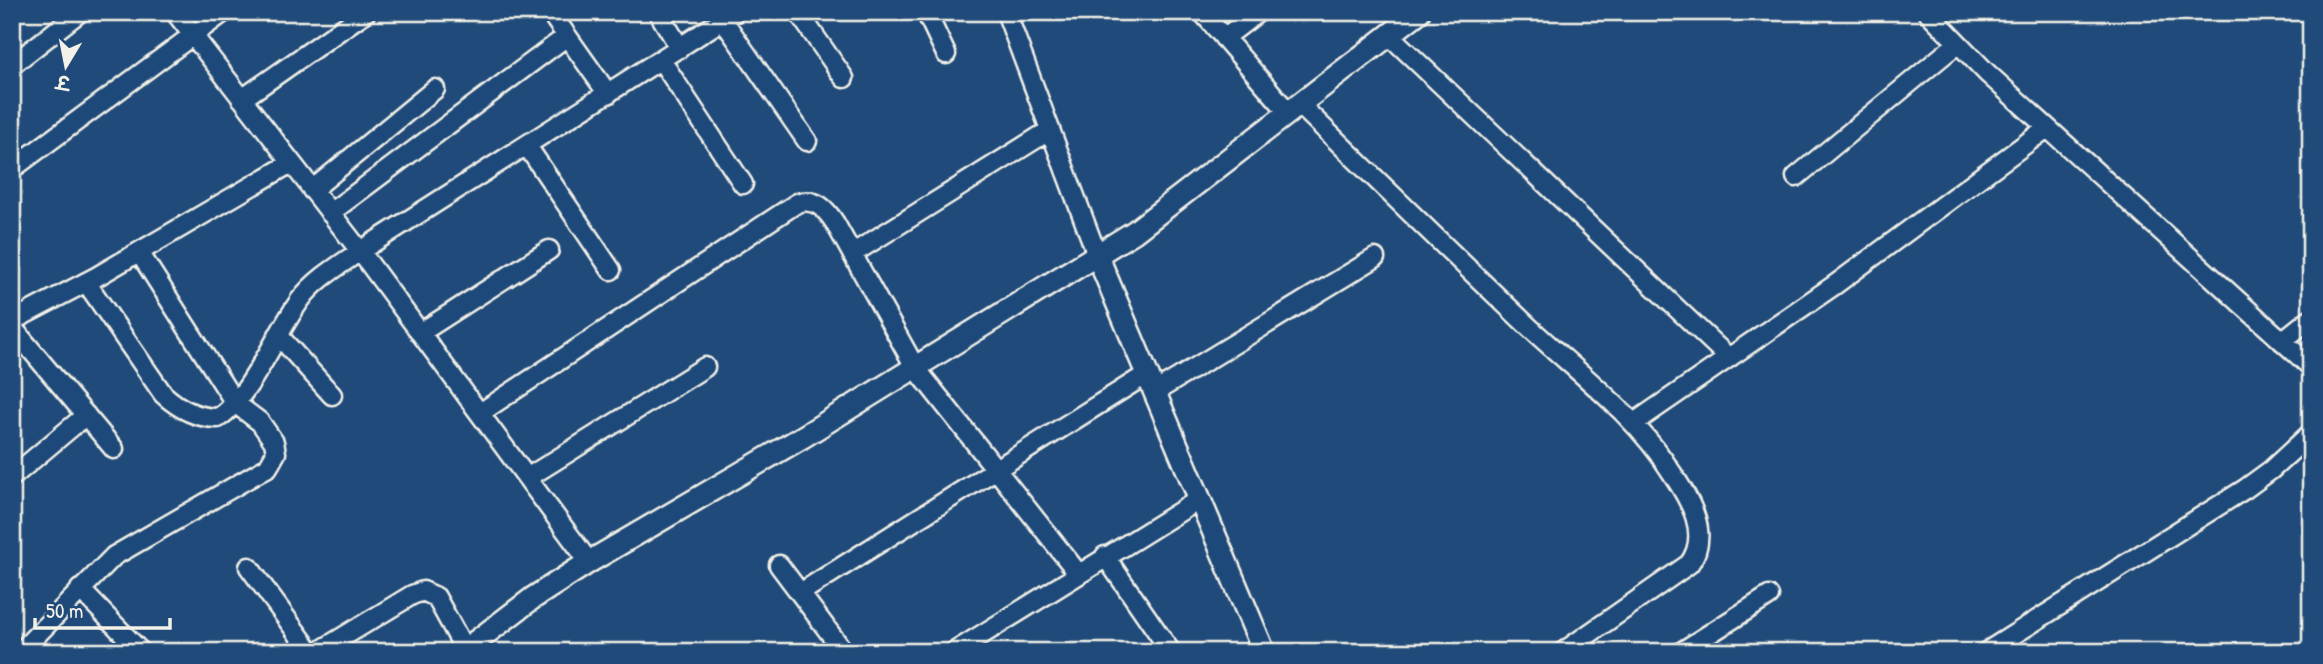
<svg xmlns="http://www.w3.org/2000/svg" width="2323" height="664" font-family="'Patrick Hand','Playpen Sans Deva',sans-serif">
<rect width="100%" height="100%" fill="#1f4a7a"/>
<filter id="ink" filterUnits="userSpaceOnUse"><feTurbulence type="fractalNoise" baseFrequency=".0143" numOctaves="2"/><feDisplacementMap in="SourceGraphic" scale="14" xChannelSelector="R" yChannelSelector="G"/><feConvolveMatrix kernelMatrix="1 2 1 2 8 2 1 2 1" color-interpolation-filters="sRGB"/></filter>
<g filter="url(#ink)">
<g fill="none" stroke-linecap="round" stroke-linejoin="round">
<g stroke="#f4f1e8" stroke-width="23">
<path id="minor" d="M175,12L360,251L589,562
M550,12L608,94
M658,12L680,48
M798,12L844,78
M926,12L946,54
M1006,12L1097,255
M1202,12L1289,113
M1928,12L1987,73L2311,367
M723,20L807,141
M1389,35L1729,358
M1224,38L1258,12
M661,60L743,184
M12,65L80,12
M242,99L366,12
M1299,104C1375,178 1451,253 1528,326C1577,372 1635,414 1672,473C1690,500 1711,535 1689,564L1563,652
M527,146L611,270
M12,169L224,12
M1796,177L1958,43
M312,190L435,89
M330,213L567,36
M852,254L1050,130
M86,282L163,394C178,408 197,418 218,418C250,398 277,331 301,299C316,279 340,265 360,251L735,12
M12,321L96,277L291,163
M12,327L114,449
M420,333L549,250
M278,335L332,395
M2282,341L2311,318
M1155,392L1375,258
M480,413L797,203C815,197 826,209 835,223L915,367L1078,573
M1634,423L1836,284L2047,128
M12,477L86,415
M527,478L705,367
M1105,556L1171,652
M779,565L844,652
M249,567L311,652
M80,589L141,652
M800,593L1147,374
M20,652L114,556L268,467L276,453L274,442L260,422L235,403L139,252
M318,652L412,595L423,591L436,597L465,650
M954,652L1200,499
M1681,652L1769,596
M1986,652L2245,489L2271,470L2311,433"/>
</g>
<g stroke="#f4f1e8" stroke-width="26">
<path id="tertiary" d="M1097,255L1264,652
M462,652L533,598L589,562L801,438L1134,232L1419,12"/>
</g>
<use href="#minor" stroke="#1f4a7a" stroke-width="18"/>
<use href="#tertiary" stroke="#1f4a7a" stroke-width="21"/>
</g>
</g>
<rect width="2323" height="664" fill="none" stroke="#1f4a7a" stroke-width="42"/>
<rect x="21" y="21" width="2281" height="622" fill="none" stroke="#f4f1e8" stroke-width="2.5" filter="url(#ink)"/>
<g transform="translate(66 66) rotate(190)" stroke="#1f4a7a" stroke-width="5" paint-order="stroke">
<path d="M0-5L12 26L0 18L-12 26Z" fill="#f4f1e8"/>
<text y="-10" font-size="19" font-weight="bold" text-anchor="middle" fill="#f4f1e8">उ</text>
</g>
<path d="M35 618v10h135v-10" fill="none" stroke="#f4f1e8" stroke-width="3.5"/>
<text x="46" y="618" font-size="21" fill="#f4f1e8" stroke="#1f4a7a" stroke-width="5" paint-order="stroke">50 m</text>
</svg>
